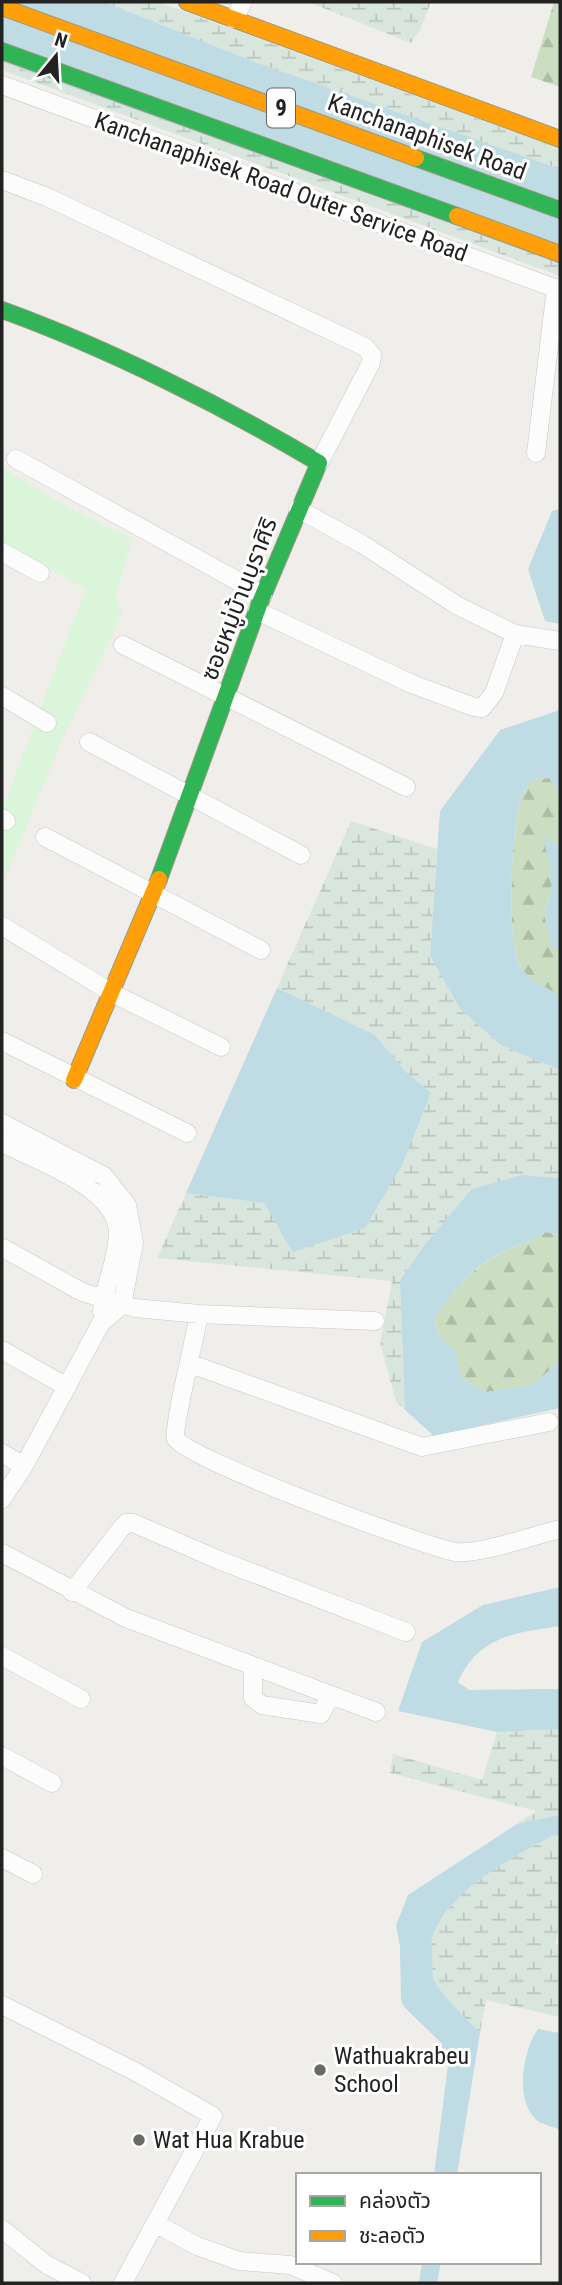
<svg xmlns="http://www.w3.org/2000/svg" width="562" height="2285" font-family="'Roboto Condensed','Noto Sans Thai',sans-serif">
<defs>
<pattern id="forest-firs" width="22" height="20" patternUnits="userSpaceOnUse" patternTransform="scale(1.75)"><rect width="22" height="20" fill="#cbdec1"/><path d="M5 1l3.5 6h-7zM16 11l3.5 6h-7z" fill="#aebea6"/></pattern>
<pattern id="wetland-marsh" width="20" height="14" patternUnits="userSpaceOnUse" patternTransform="scale(1.75)"><rect width="20" height="14" fill="#d9e6de"/><path d="M1 5h8M5 5V1M11 12h8M15 12V8" fill="none" stroke="#bac5be"/></pattern>
</defs>
<rect width="100%" height="100%" fill="#f0eeeb"/>
<path fill="url(#forest-firs)" d="M554,2H560V87L531,77Z
M549,778L560,793V846L545,839L552,884L545,917L551,945L560,950V1023L559,995C546,988 529,980 521,967C505,943 512,832 520,802C522,794 528,786 532,779Z
M546,1232L560,1235V1361L534,1384L487,1392L462,1379L455,1350L440,1338L434,1319C452,1294 468,1271 496,1256C512,1246 530,1243 546,1232Z"/>
<path fill="url(#wetland-marsh)" d="M2,2H158L560,149V276L2,70Z
M308,2H431L419,32L411,43Z
M351,821L437,849L430,956L461,1010L501,1045L560,1070V1178L523,1175L423,1247L400,1279L405,1410L396,1402L380,1343L392,1281L157,1258L186,1193L264,1203L431,1093L406,1072L375,1035L277,988Z
M560,1729V1815L517,1824L536,1811L390,1773L393,1754L482,1780L497,1732Z
M560,1832V1925L555,1943L560,1945V2017L486,2000L480,2033C467,2019 434,1989 430,1971C417,1903 513,1857 560,1832Z"/>
<path fill="#daf5da" d="M2,467L67,507L132,539L116,595L122,614L61,742L2,886V810L86,589L2,544Z"/>
<path fill="#bfdbe3" d="M2,2H104L249,60L560,169V263L2,62Z
M560,509V624L545,621L528,569L552,511Z
M560,710V793L549,778L533,779C528,786 522,794 520,802C512,831 505,943 521,967C529,980 546,988 559,995L560,1070L501,1045L461,1010L430,956L440,811L500,730Z
M544,838L560,846V950L551,946L545,917L552,884Z
M277,988L375,1035L406,1072L431,1093L402,1165L365,1228L293,1252L264,1203L186,1193Z
M523,1175L560,1178V1235L546,1232C530,1243 512,1246 495,1256C468,1271 452,1294 434,1319L440,1338L455,1350L462,1379L487,1392L534,1384L560,1361V1408L434,1436L405,1410L400,1280L423,1247L472,1189Z
M560,1587V1626C516,1633 479,1635 458,1682L469,1690L560,1689V1729L497,1732L398,1711L422,1642L483,1605Z
M560,1815V1832C513,1857 417,1903 430,1971C434,1989 467,2019 480,2033L457,2175H434L451,2041L405,1974L396,1925L408,1895L517,1824Z
M538,2029L560,2033V2130C554,2127 545,2125 539,2122C513,2103 523,2050 538,2029Z
M422,2262H441L437,2283H419Z"/>
<g fill="none" stroke-linecap="round" stroke-linejoin="round">
<path stroke="#bfdbe3" stroke-width="32" d="M416,1950L417,1997L458,2037V2045"/>
<g stroke="#c9c8c7" stroke-width="19">
<path id="street" d="M234,19L243,2
M2,85L560,290
M2,180L47,197L365,347L372,355L371,363L319,463
M536,453L556,288
M16,459L263,595
M298,509L362,544L458,606L515,634L560,641
M2,552L40,573
M257,611L412,684L474,707L482,708L494,693L515,634
M123,645L406,787
M2,696L47,723
M89,742L301,855
M2,818L6,821
M45,837L261,950
M2,926L114,994L221,1047
M2,1041L187,1133
M2,1123L104,1176L127,1205L134,1243L122,1305L101,1323L24,1466L2,1499
M2,1143C36,1160 117,1188 118,1232C118,1260 104,1285 102,1312
M3,1248L82,1292L135,1308L199,1314L375,1321
M199,1314C196,1334 172,1429 176,1439C182,1457 425,1547 456,1552C478,1555 536,1535 560,1529
M2,1350L67,1387
M191,1364L422,1447L549,1422
M2,1453L24,1466
M2,1553L126,1618L376,1712
M72,1592L120,1530L126,1523H133L219,1560L406,1632
M2,1656L81,1699
M253,1668V1698L262,1705L321,1714L330,1696
M2,1756L52,1783
M2,1858L33,1874
M2,2005L134,2071L213,2116L123,2283
M155,2223L197,2246L239,2261L290,2265L333,2283
M2,2229L47,2265L82,2283"/>
</g>
<g stroke="#999a82" stroke-width="18">
<path id="fast" d="M2,51L457,216
M416,158L560,210
M2,310C107,348 223,406 319,463L259,605L159,879"/>
</g>
<g stroke="#999a82" stroke-width="18">
<path id="slow" d="M187,2L560,139
M2,7L416,158
M457,216L560,254
M74,1080L159,879"/>
</g>
<use href="#street" stroke="#fdfcfc" stroke-width="18"/>
<use href="#fast" stroke="#30b455" stroke-width="16"/>
<use href="#slow" stroke="#ff9f0a" stroke-width="16"/>
</g>
<g fill="#6a6968" stroke="#fff" stroke-width="2.5">
<circle cx="320" cy="2070" r="7"/>
<circle cx="139" cy="2140" r="7"/>
</g>
<g text-anchor="middle" stroke-width="6" stroke-linejoin="round" paint-order="stroke">
<rect fill="#fff" stroke="#646464" stroke-width="2" x="267" y="88.5" width="28" height="39" rx="5"/>
<g font-size="23" font-weight="bold" fill="#222">
<text x="281" y="116">9</text>
</g>
<g font-size="24" fill="#222" stroke="#fff">
<text transform="translate(427 137) rotate(20)" y="8">Kanchanaphisek Road</text>
<text transform="translate(281 187) rotate(20)" y="8">Kanchanaphisek Road Outer Service Road</text>
<text transform="translate(239 599) rotate(-69)" y="8">ซอยหมู่บ้านบุราศิริ</text>
</g>
<g font-size="24" fill="#222" stroke="#fff" text-anchor="start">
<text x="334" y="2064">Wathuakrabeu<tspan x="334" dy="28">School</tspan></text>
<text x="153" y="2148">Wat Hua Krabue</text>
</g>
</g>
<rect width="562" height="2285" fill="none" stroke="#222222" stroke-width="7"/>
<rect x="296" y="2173" width="245" height="91" fill="#ffffff" stroke="#a7a7a7" stroke-width="2"/>
<rect x="310" y="2196" width="35" height="10" fill="#30b455" stroke="#a7a7a7" stroke-width="2"/>
<text x="359" y="2208" font-size="21" fill="#222222">คล่องตัว</text>
<rect x="310" y="2231" width="35" height="10" fill="#ff9f0a" stroke="#a7a7a7" stroke-width="2"/>
<text x="359" y="2243" font-size="21" fill="#222222">ชะลอตัว</text>
<g transform="translate(56 56) rotate(18)" stroke="#ffffff" stroke-width="5" paint-order="stroke">
<path d="M0-5L12 26L0 18L-12 26Z" fill="#222222"/>
<text y="-10" font-size="19" font-weight="bold" text-anchor="middle" fill="#222222">N</text>
</g>
</svg>
